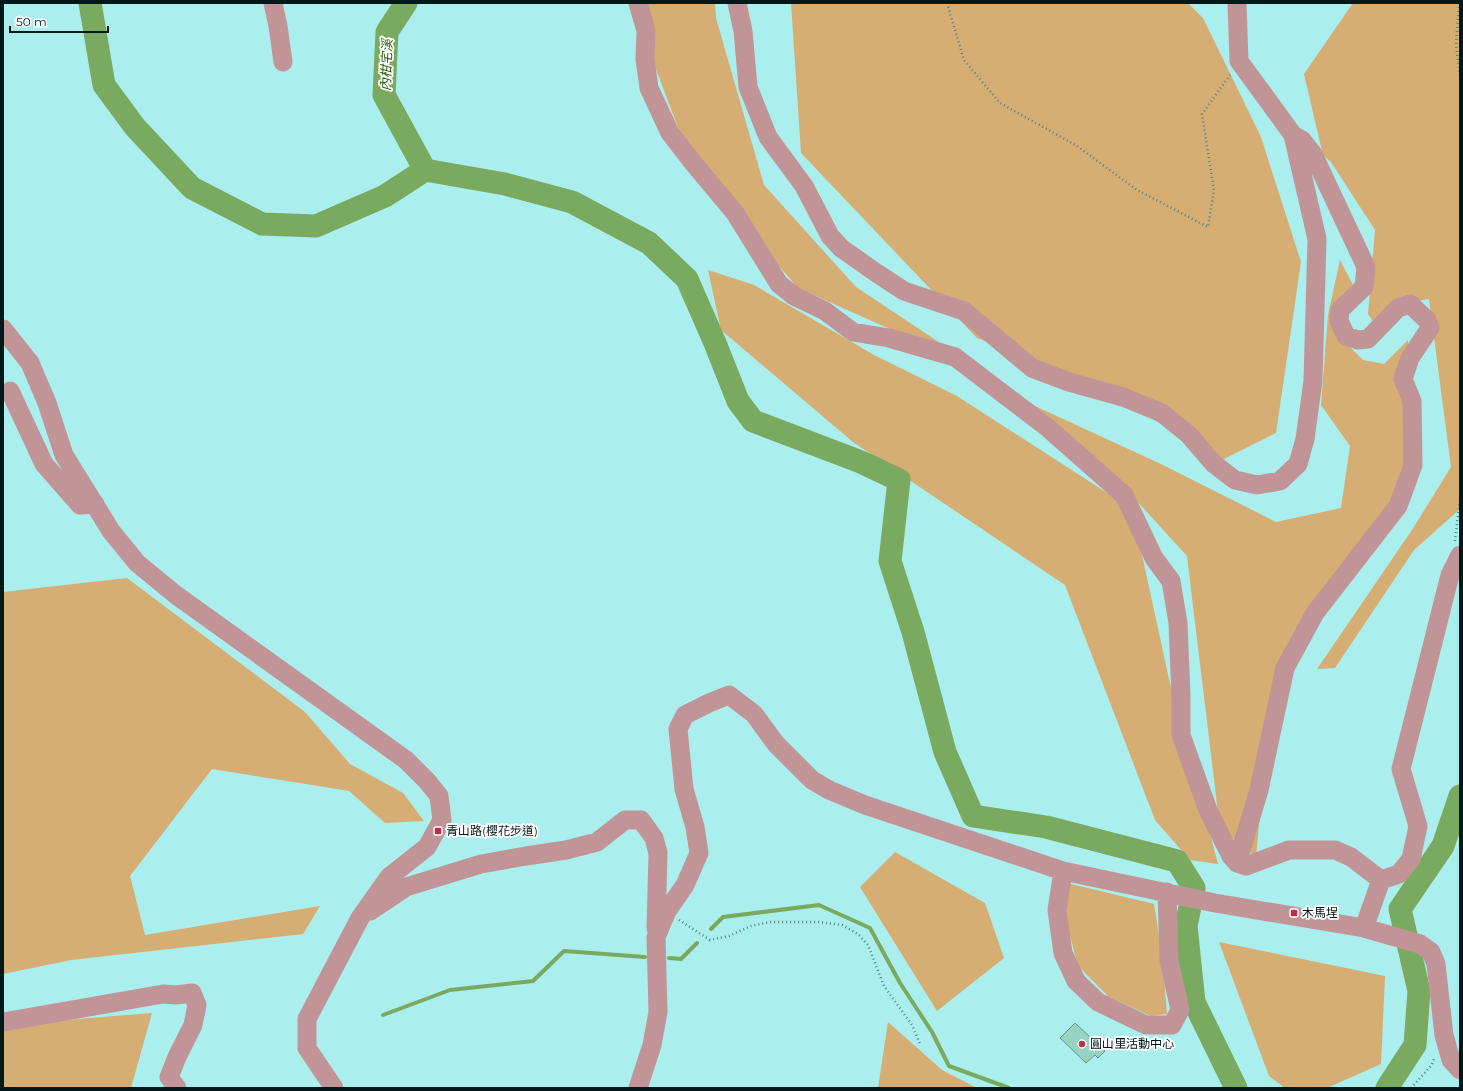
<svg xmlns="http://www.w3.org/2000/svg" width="1463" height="1091" font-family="Montserrat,'Noto Sans TC',sans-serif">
<rect width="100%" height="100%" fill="#aaeeed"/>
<path fill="#d6ad73" d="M645,3H715L716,18L764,185L856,287L1035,406L1163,465L1276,522L1341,508L1350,446L1321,405L1328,315L1340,260L1354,287L1341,338L1363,360L1384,364L1408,340V454L1407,490L1329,590L1280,685L1277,720L1259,824L1256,857L1237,843L1219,821L1187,556L1124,487L1046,420L890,329L798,288L693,167L643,35Z
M791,3H1188L1203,18L1261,137L1301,262L1276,433L1222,460L1084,378L977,338L801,153Z
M1353,3H1460V509L1414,550L1335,668L1317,669L1412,530L1451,467L1429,299L1404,303L1378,329L1368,314L1375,230L1331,162L1323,155L1304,74Z
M708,270L754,285L874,355L957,396L1132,509L1169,679L1218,864L1190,860L1155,820L1065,585L853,442L721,330Z
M127,578L305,712L350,764L403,793L424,821L385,823L349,791L212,769L130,876L145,935L320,906L303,934L71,960L3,974V592Z
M895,852L985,903L1004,958L937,1011L860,887Z
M1067,883L1154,904L1162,955L1167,1014L1151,1016L1109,997L1078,966L1066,921Z
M1219,942L1385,976L1381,1064L1327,1088H1285L1269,1076Z
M152,1013L131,1088H3V1025Z
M888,1022L942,1070L977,1088H878Z"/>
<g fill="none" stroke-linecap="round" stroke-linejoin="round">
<path stroke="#7aaa5f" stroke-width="4" d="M711,929L723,917L819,905L870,928L900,983L932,1032L949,1066L1009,1088
M669,958L681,959L697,943
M383,1015L450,990L533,981L564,951L645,957"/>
<path stroke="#7aaa5f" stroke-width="23" d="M90,3L104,85L135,127L192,188L262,224L316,226L385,196L425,170L505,184L572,202L649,243L687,279L715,343L738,401L753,421L861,462L899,480L890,561L913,632L945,752L973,816L1046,827L1177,861L1194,888L1186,926L1194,1002L1236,1088
M406,3L387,32L384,95L425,170
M1387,1088L1415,1045L1419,991L1400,909L1443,846L1460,796"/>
</g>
<path fill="#96d3c2" stroke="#5d9988" d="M1075,1023L1105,1051L1098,1058L1095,1055L1086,1063L1060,1038Z"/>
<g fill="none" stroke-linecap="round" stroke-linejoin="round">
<path stroke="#558383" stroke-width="2.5" stroke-dasharray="1 3" stroke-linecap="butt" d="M947,3L964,60L1000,103L1077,146L1137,190L1208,227L1214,190L1202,114L1230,75
M1459,3L1456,44L1460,78
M1455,541L1460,498
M679,920L710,940L729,936L751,926L770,922H819L842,925L858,934L868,945L884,986L912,1025L920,1044
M1411,1088L1431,1066L1434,1059"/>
<path stroke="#c19598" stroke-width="19" d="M273,3L278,26L283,62
M638,3L646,31L645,59L649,88L670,133L694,164L735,213L779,284L794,296L825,311L853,332L889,338L955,357L1048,428L1124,495L1154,558L1171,581L1178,623L1181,696V735L1208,810L1231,856L1237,863L1246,866L1289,850H1335L1351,857L1381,880L1364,928
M737,3L743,31L748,87L768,137L804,186L830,236L841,248L875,272L904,291L964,311L1032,368L1069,382L1123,397L1162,413L1189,435L1214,464L1235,480L1257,485L1280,481L1298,464L1305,439L1313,381L1317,239L1293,135L1239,61L1237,3
M3,329L30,363L47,403L64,455L111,531L137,563L176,595L406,760L427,781L439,796L442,820L427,847L389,877L360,918L307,1019V1048L334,1088
M10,391L44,464L80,505L95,504
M1237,863L1259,790L1285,668L1315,613L1398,506L1413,465L1412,401L1403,379L1410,358L1430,328L1427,320L1410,304L1398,308L1368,339L1358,340L1346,336L1339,321L1340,310L1364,287L1366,267L1313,154L1302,140L1293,135
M1063,871L1057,910L1063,953L1076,981L1098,1002L1146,1025H1172L1180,1010L1169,961L1167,892
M1381,880L1399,874L1411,859L1418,826L1401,769L1450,575L1460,555
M370,911L406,887L481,864L526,856L566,850L597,842L625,820H641L654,838L658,853L656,928
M3,1022L163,994L176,995L192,993L197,1005L193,1025L177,1057L169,1077L177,1088
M638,1088L652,1045L658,1012L656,937L667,911L685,885L699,853L695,827L684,789L678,729L685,715L709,703L729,695L754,714L776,744L812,780L829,790L865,805L1063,871L1215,903L1364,928L1420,944L1431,952L1436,964L1444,1035L1451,1060L1460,1070"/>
</g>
<g fill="#be2e4a" stroke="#fff" stroke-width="1.5">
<rect x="434" y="827" width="8" height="8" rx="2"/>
<rect x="1290" y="909" width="8" height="8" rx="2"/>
<circle cx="1082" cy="1044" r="4"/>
</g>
<g text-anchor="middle" stroke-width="3.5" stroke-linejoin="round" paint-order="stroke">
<g font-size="12" fill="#001818" stroke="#fff" text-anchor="start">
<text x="446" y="835">青山路(櫻花步道)</text>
<text x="1302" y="917">木馬埕</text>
<text x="1090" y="1048">圓山里活動中心</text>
</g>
<g font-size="13" font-style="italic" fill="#2f5b09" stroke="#fff">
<text transform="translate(386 65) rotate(-88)" y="5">內柑宅溪</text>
</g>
</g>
<rect width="1463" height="1091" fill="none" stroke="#001818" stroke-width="8"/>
<path d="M10 26v6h98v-6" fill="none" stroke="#001818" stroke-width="2"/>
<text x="16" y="26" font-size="12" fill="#001818" stroke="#ffffff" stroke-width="3" paint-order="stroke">50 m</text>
</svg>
